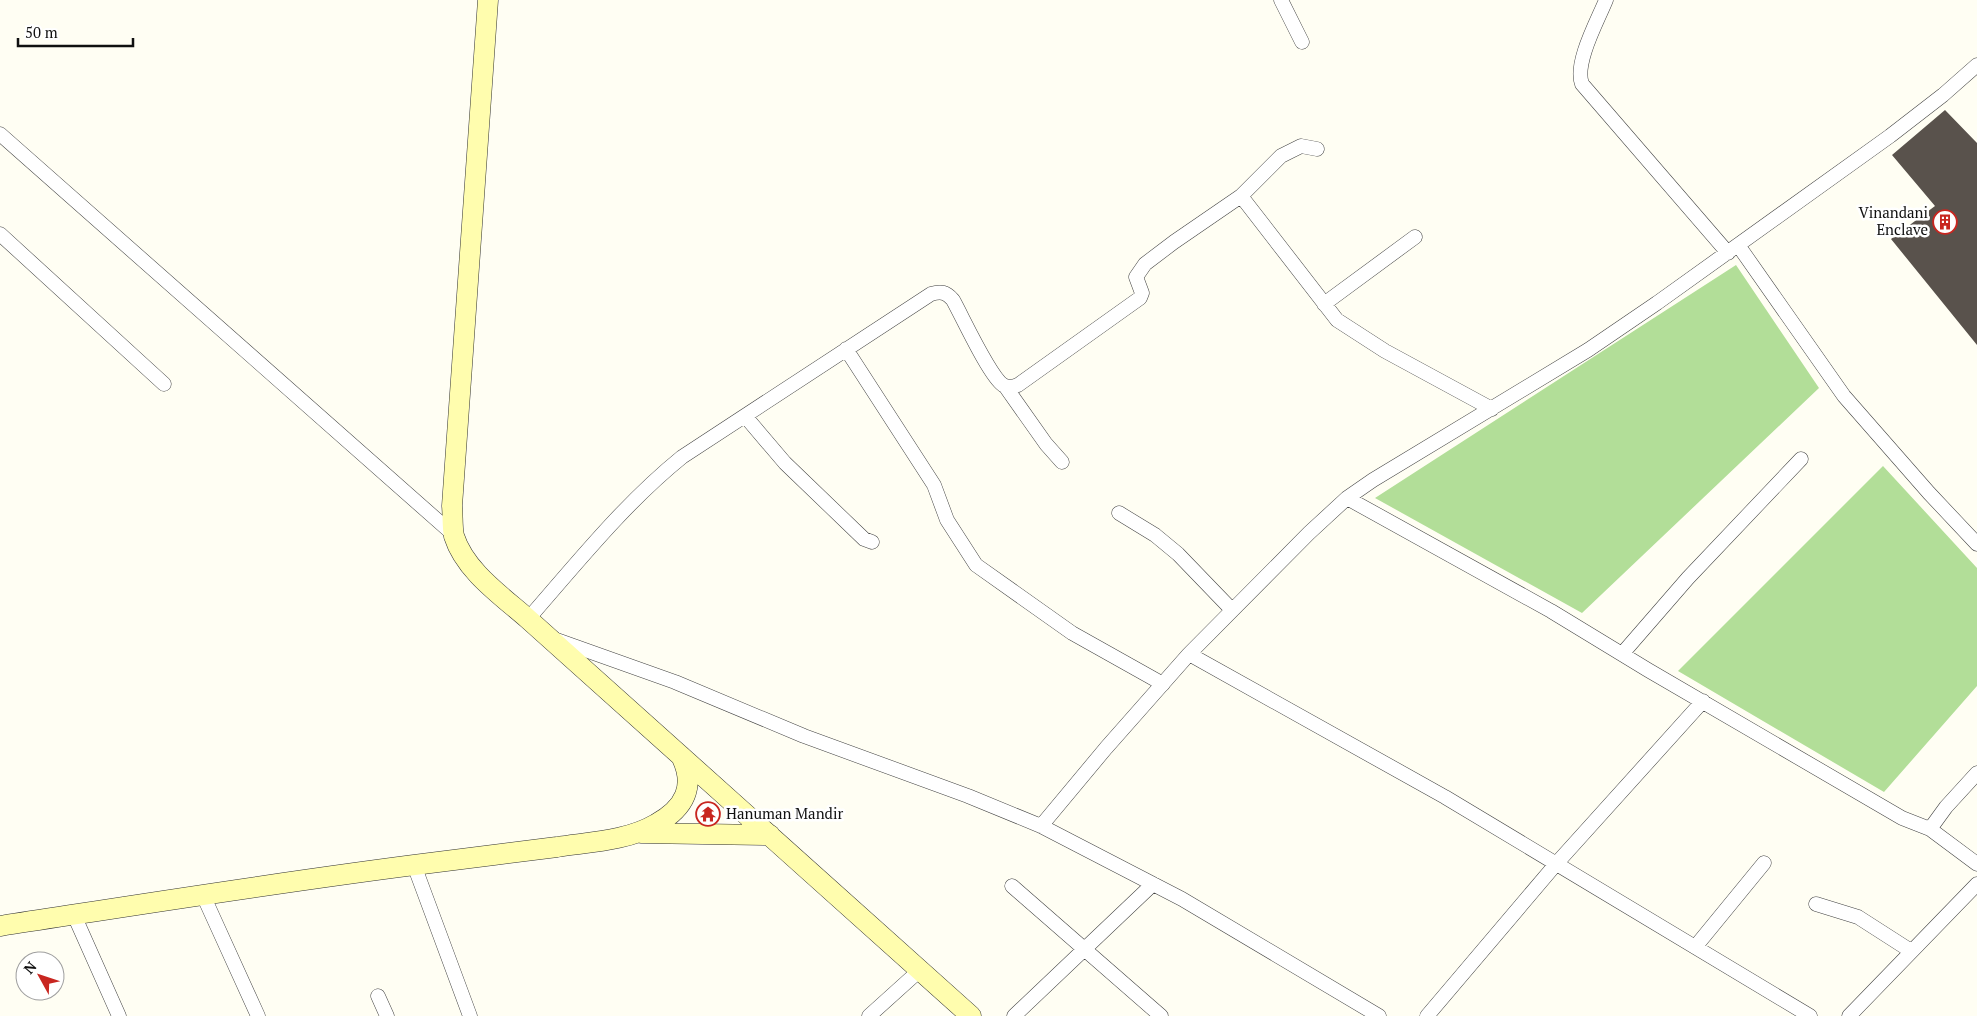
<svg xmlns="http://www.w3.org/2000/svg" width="1977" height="1016" font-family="'PT Serif',serif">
<rect width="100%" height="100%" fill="#fffef3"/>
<path fill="#b2de98" d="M1736,265L1819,388L1582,613L1375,498Z
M1883,466L1977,568V686L1884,792L1678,671Z"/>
<path fill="#59524c" d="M1945,110L1977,143V345L1891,239L1935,206L1892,155Z"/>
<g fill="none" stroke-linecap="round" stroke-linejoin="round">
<g stroke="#434343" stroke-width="15">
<path id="street" d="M1281,0L1302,42
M1606,0C1598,20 1574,63 1582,84L1728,253
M0,134L454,535
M1241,196L1337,320L1385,351L1492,409
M0,234L164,384
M1738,245L1844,396L1929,493L1977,544
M1324,304L1415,237
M846,349L934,485L947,520L976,565L1072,633L1163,684
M1005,386L1046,444L1062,462
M745,416L785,463L864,539L872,542
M1347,498L1551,611L1648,670L1902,818L1930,829
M1119,513L1155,535L1178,554L1232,610
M528,619C577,563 624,504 682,457L931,294C941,291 946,292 953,300C963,318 989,375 1003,385C1008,388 1013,387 1018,385L1140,298L1142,293L1136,277L1145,264L1174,242L1241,196L1281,156L1301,146L1317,149
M557,640L675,682L804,736L968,796L1041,826L1182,899L1379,1016
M1189,654L1445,797L1810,1016
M1622,654L1688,578L1801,459
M1977,773L1946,807L1930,829L1977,864
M1041,826L1106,748L1189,654L1309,533L1347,498L1373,480L1588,350L1657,303L1890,136L1943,95L1977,65
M414,865L470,1016
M1012,886L1161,1016
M203,895L258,1016
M1816,904L1858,917L1911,951
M74,915L119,1016
M1696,946L1764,863
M378,996L387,1016
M869,1016L920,970
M1014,1016L1153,884
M1427,1016L1556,864L1703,701
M1849,1016L1977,884"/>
</g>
<g stroke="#323232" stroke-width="21">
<path id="secondary" d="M488,0L452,506C453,515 452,527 454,536C465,571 502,596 528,619L971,1016
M641,833L770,835
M0,926C143,904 286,881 430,863C472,858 515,852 557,847C589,842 627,841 656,824C685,808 696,786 681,756"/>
</g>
<use href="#street" stroke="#fff" stroke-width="14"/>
<use href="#secondary" stroke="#fffdae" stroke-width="20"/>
</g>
<defs>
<g id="building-ring" transform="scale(1.25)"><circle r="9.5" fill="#fff" stroke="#c82620" stroke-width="1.5"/><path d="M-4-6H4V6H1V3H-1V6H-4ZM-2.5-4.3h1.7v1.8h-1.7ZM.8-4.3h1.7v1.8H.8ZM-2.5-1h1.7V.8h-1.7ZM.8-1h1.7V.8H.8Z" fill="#c82620"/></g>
<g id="temple-ring" transform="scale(1.25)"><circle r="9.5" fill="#fff" stroke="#c82620" stroke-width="1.5"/><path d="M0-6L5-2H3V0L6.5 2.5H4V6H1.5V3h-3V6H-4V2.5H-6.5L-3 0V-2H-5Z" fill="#c82620"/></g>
</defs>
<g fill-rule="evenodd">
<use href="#building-ring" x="1945" y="222"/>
<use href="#temple-ring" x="708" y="814"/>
</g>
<g text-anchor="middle" stroke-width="5" stroke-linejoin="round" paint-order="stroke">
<g font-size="15" fill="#101010" stroke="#fff" text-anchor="end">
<text x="1928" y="218">Vinandani<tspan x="1928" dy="17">Enclave</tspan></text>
<text x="726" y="819" text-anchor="start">Hanuman Mandir</text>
</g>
</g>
<g transform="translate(40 976) rotate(310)"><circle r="24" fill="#ffffff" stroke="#9f9f9f"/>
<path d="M0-4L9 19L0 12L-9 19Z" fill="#c82620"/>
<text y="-8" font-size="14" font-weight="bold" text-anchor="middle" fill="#101010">N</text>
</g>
<path d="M18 38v8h115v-8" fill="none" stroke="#101010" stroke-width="2.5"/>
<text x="25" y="38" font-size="15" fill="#101010" stroke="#ffffff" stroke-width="4" paint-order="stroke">50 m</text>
</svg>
